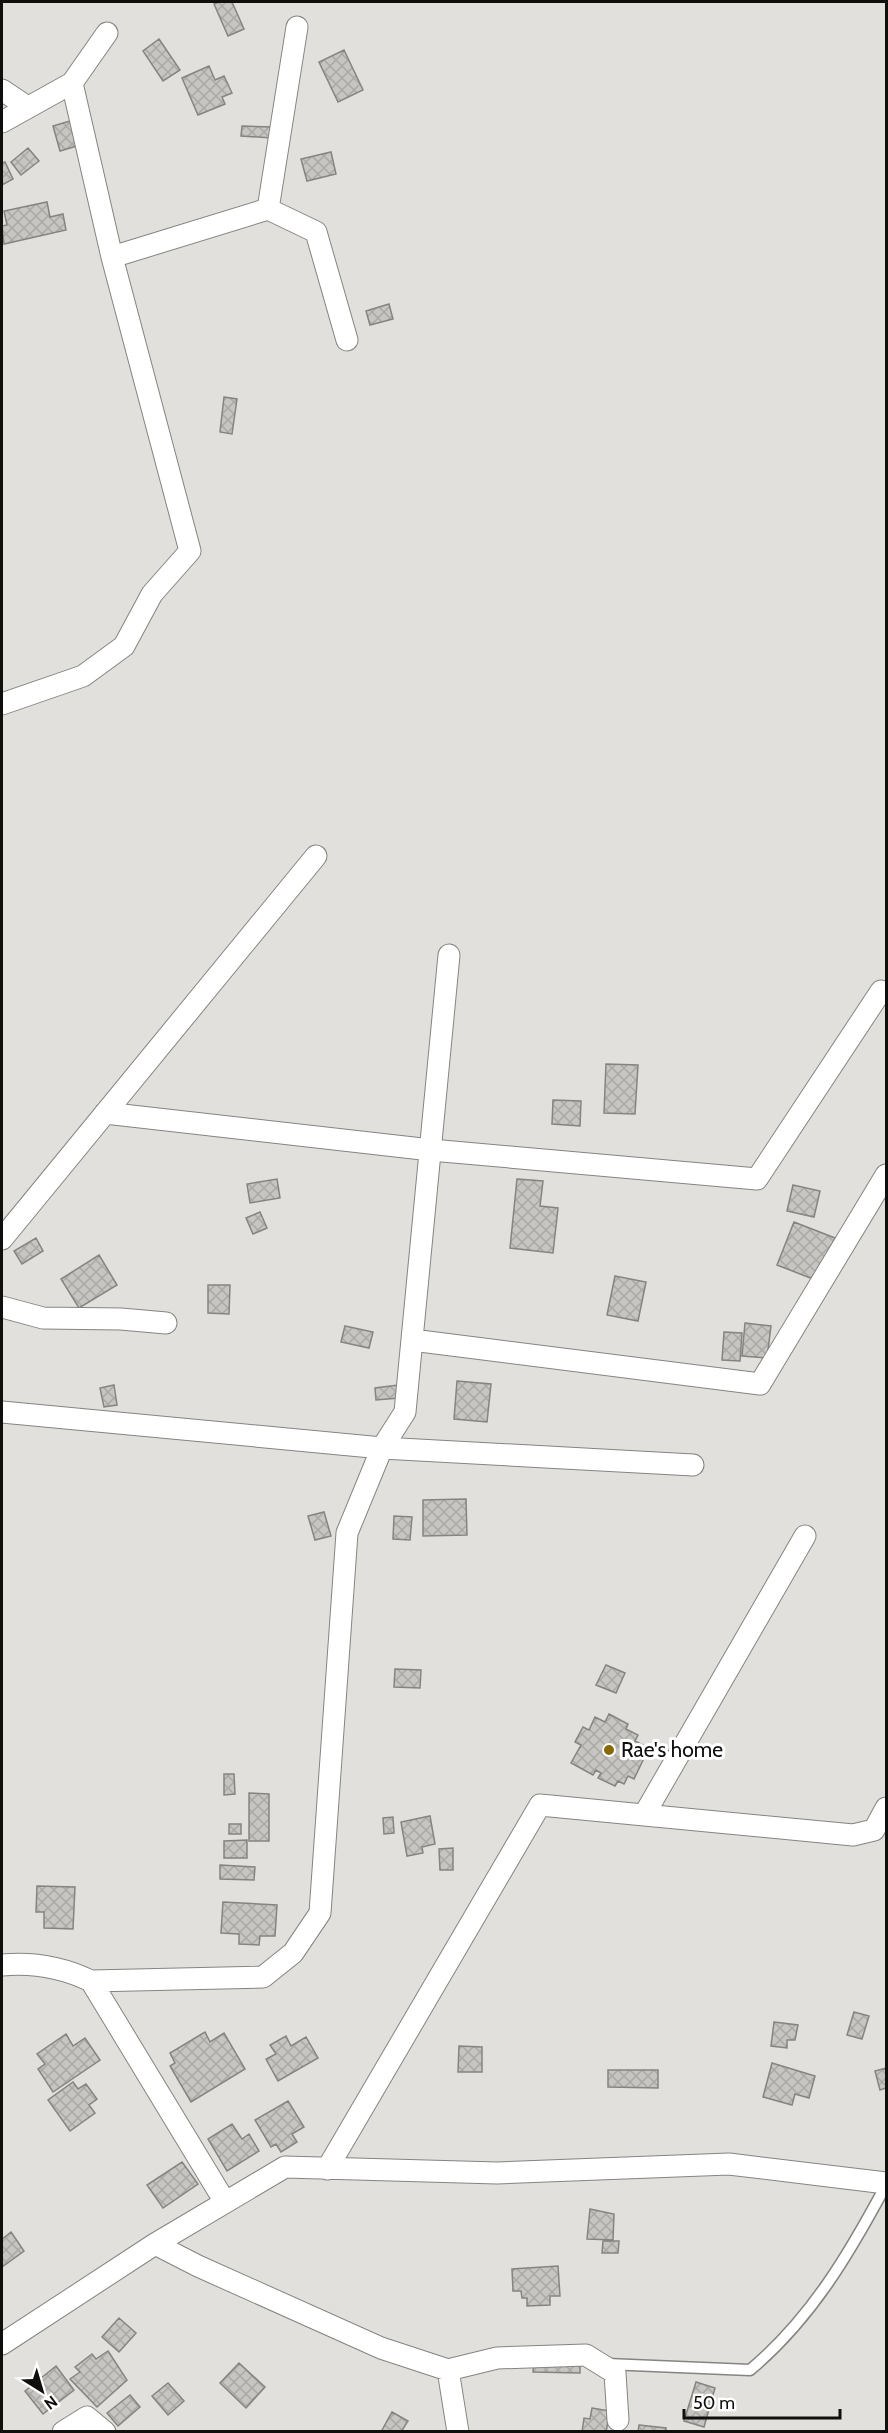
<svg xmlns="http://www.w3.org/2000/svg" width="888" height="2433" font-family="Cabin,sans-serif">
<defs>
<pattern id="building-cross-hatch" width="8" height="8" patternUnits="userSpaceOnUse" patternTransform="scale(1.5)"><rect width="8" height="8" fill="#c7c5c1"/><path d="M0 0l8 8M0 8l8-8" fill="none" stroke="#aaa8a5"/></pattern>
</defs>
<rect width="100%" height="100%" fill="#e1e0dc"/>
<path fill="url(#building-cross-hatch)" stroke="#858480" stroke-width="1.5" d="M219,2H232L244,29L228,36L214,4Z
M159,39L180,70L163,81L143,51Z
M344,50L363,90L338,102L319,62Z
M209,66L215,80L224,76L232,93L222,97L225,104L198,115L182,78Z
M70,121L77,146L60,151L53,126Z
M242,126L273,127L272,138L241,136Z
M28,148L39,161L21,175L11,162Z
M331,152L336,174L307,181L301,159Z
M5,162L13,179L2,185V163Z
M47,202L50,217L63,214L66,230L4,244L2,226L7,225L4,211Z
M389,304L393,319L370,325L366,311Z
M224,397L237,399L232,434L220,432Z
M606,1064L638,1065L635,1114L604,1113Z
M553,1100L581,1101L580,1126L552,1124Z
M277,1179L280,1198L250,1203L247,1184Z
M517,1179L543,1181L540,1206L558,1208L553,1253L510,1248Z
M793,1185L820,1191L814,1217L787,1211Z
M260,1212L267,1228L253,1234L246,1218Z
M794,1222L835,1238L818,1281L777,1265Z
M36,1238L43,1251L22,1264L14,1251Z
M99,1255L117,1285L79,1308L61,1279Z
M615,1276L646,1282L638,1321L607,1315Z
M208,1285H230L229,1314L208,1313Z
M745,1323L771,1326L767,1358L742,1356Z
M345,1326L373,1332L369,1348L341,1342Z
M724,1332L742,1333L740,1361L722,1360Z
M457,1381L491,1384L487,1422L454,1419Z
M114,1385L117,1405L104,1407L100,1388Z
M398,1385L399,1398L376,1400L375,1388Z
M466,1499L467,1535L423,1536V1500Z
M324,1512L331,1536L315,1540L308,1516Z
M394,1516L412,1517L410,1540L393,1539Z
M606,1665L625,1673L616,1693L596,1685Z
M395,1669L421,1670L420,1688L394,1687Z
M609,1714L628,1724L626,1729L638,1735L635,1741L643,1745L638,1755L644,1758L634,1779L628,1776L624,1784L618,1781L615,1786L598,1778L601,1773L596,1770L593,1775L571,1763L581,1745L575,1742L583,1727L589,1730L595,1717L605,1722Z
M224,1774H234L235,1794L224,1795Z
M249,1793L269,1794V1841H249Z
M430,1816L435,1844L422,1847L423,1853L407,1856L401,1822Z
M393,1817L394,1833L384,1834L383,1818Z
M229,1824H241V1834H229Z
M247,1840V1858H224V1841Z
M453,1848V1870H440L439,1849Z
M220,1865L255,1867L254,1880L220,1879Z
M37,1886L75,1887L73,1929L44,1928V1912H36Z
M223,1902L277,1905L275,1936H260L259,1945L239,1944V1934L221,1933Z
M854,2012L869,2016L862,2039L847,2035Z
M774,2022L798,2025L795,2040H787V2048L771,2046Z
M205,2032L210,2042L224,2033L245,2069L191,2102L170,2066L175,2063L170,2053Z
M66,2034L73,2046L85,2038L100,2060L53,2092L38,2069L45,2064L37,2054Z
M286,2036L291,2046L306,2037L318,2058L278,2081L266,2059L276,2054L270,2045Z
M459,2046L482,2047V2072H458Z
M772,2063L815,2076L809,2098L795,2094L792,2105L763,2097Z
M886,2068V2088L880,2090L875,2071Z
M608,2070H658V2088L608,2087Z
M73,2082L78,2089L86,2084L97,2099L89,2105L95,2113L70,2131L48,2100Z
M288,2101L304,2127L292,2134L297,2142L281,2152L276,2144L271,2147L255,2120Z
M232,2124L242,2139L249,2134L259,2151L227,2171L208,2139Z
M182,2162L198,2184L163,2208L147,2185Z
M590,2209L614,2214L613,2240L587,2239Z
M11,2232L24,2251L2,2267V2239Z
M603,2241H619L618,2253H602Z
M558,2266L560,2296H550V2305L527,2306V2298H522L521,2291H513L512,2269Z
M119,2318L136,2333L119,2352L102,2337Z
M108,2351L127,2380L97,2407L70,2379L80,2372L75,2367L92,2354L96,2359Z
M534,2360L580,2361V2373L533,2372Z
M239,2363L265,2387L246,2408L220,2383Z
M56,2366L74,2390L43,2414L25,2391Z
M696,2382L715,2388L704,2427L684,2421Z
M168,2383L184,2401L168,2415L152,2396Z
M130,2395L140,2407L118,2426L107,2413Z
M592,2408L610,2411L606,2432H582L584,2418L590,2419Z
M392,2412L408,2421L401,2432H381Z
M639,2425L666,2428V2432H638Z"/>
<g fill="none" stroke-linecap="round" stroke-linejoin="round">
<g stroke="#858480" stroke-width="13">
<path id="lane" d="M607,2364L750,2370C811,2319 849,2254 886,2185"/>
</g>
<g stroke="#858480" stroke-width="23">
<path id="street" d="M2,90L26,106
M2,122L72,83L107,33
M268,209L297,27
M112,257L268,209L316,232L347,340
M2,704L83,676L124,646L152,594L190,551L112,257L72,83
M105,1113L431,1150L757,1179L881,991
M2,1239L316,856
M2,1307L43,1318L121,1319L166,1323
M412,1340L760,1384L886,1175
M2,1412L382,1448L693,1465
M644,1815L805,1536
M2,1965C34,1962 62,1967 91,1981L263,1977L293,1953L320,1913L347,1533L382,1448L405,1412L449,955
M91,1981L225,2202
M327,2169L540,1805L853,1835L874,1830L886,1808
M155,2244L198,2266L381,2348L448,2370L497,2358L586,2355L615,2373L618,2420
M2,2344L155,2244L285,2167L497,2173L729,2164L886,2183
M448,2370L458,2432
M63,2432L87,2417L105,2432"/>
</g>
<use href="#lane" stroke="#fff" stroke-width="10"/>
<use href="#street" stroke="#fff" stroke-width="21"/>
</g>
<circle fill="#876906" stroke="#fff" stroke-width="2" cx="609" cy="1750" r="6"/>
<g text-anchor="middle" stroke-width="6" stroke-linejoin="round" paint-order="stroke">
<g font-size="21" fill="#0f0f0e" stroke="#fff" text-anchor="start">
<text x="621" y="1757">Rae's home</text>
</g>
</g>
<rect width="888" height="2433" fill="none" stroke="#0f0f0e" stroke-width="6"/>
<g transform="translate(42 2391) rotate(143)" stroke="#ffffff" stroke-width="4.5" paint-order="stroke">
<path d="M0-4.5L10 22L0 15L-10 22Z" fill="#0f0f0e"/>
<text y="-9" font-size="16" font-weight="bold" text-anchor="middle" fill="#0f0f0e">N</text>
</g>
<path d="M684 2409v9h156v-9" fill="none" stroke="#0f0f0e" stroke-width="3"/>
<text x="693" y="2409" font-size="18" fill="#0f0f0e" stroke="#ffffff" stroke-width="4.5" paint-order="stroke">50 m</text>
</svg>
